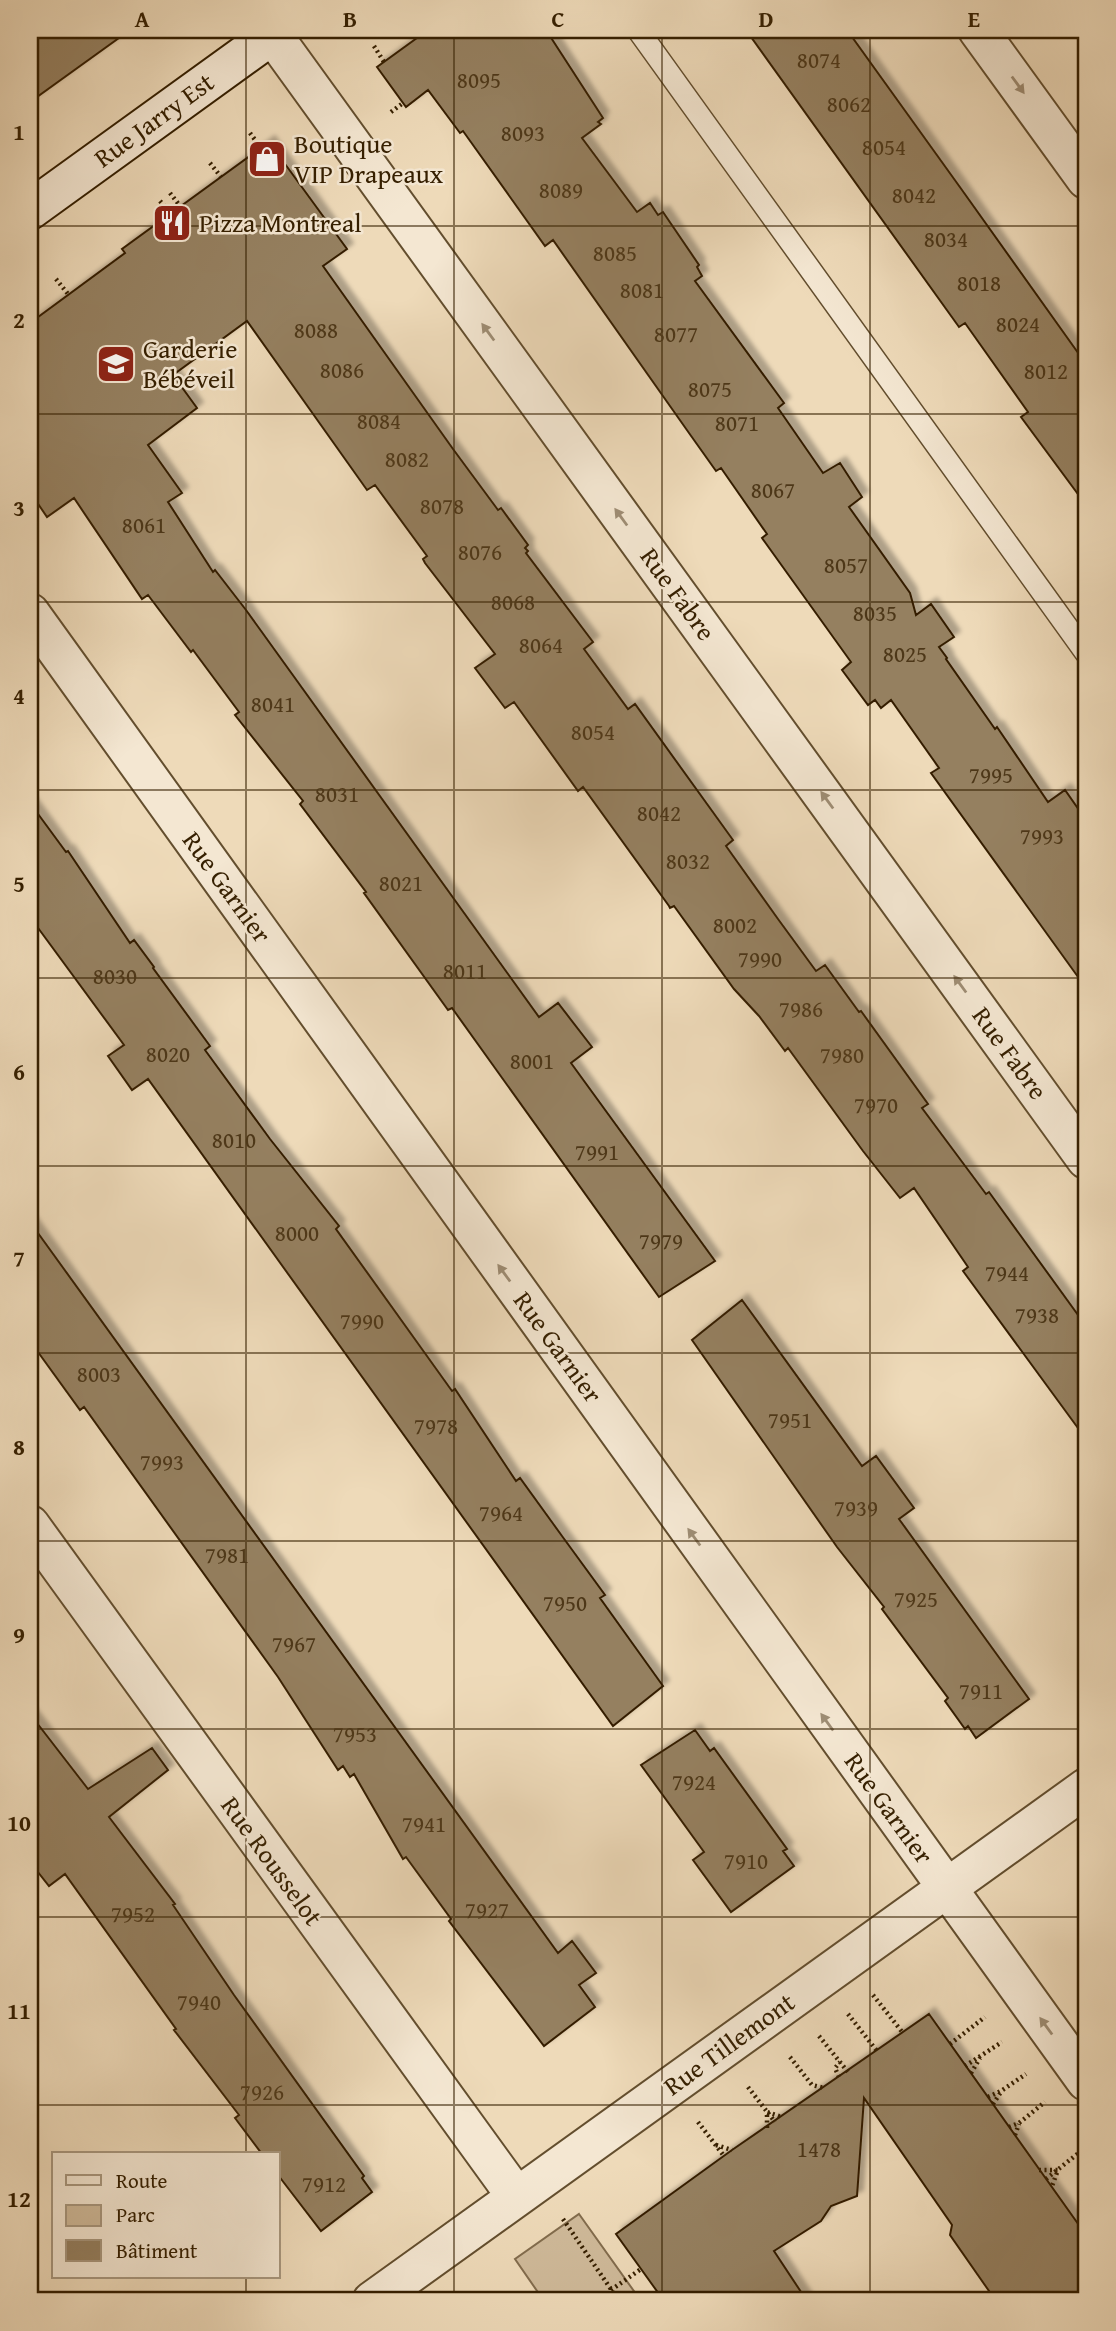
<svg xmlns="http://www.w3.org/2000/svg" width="1116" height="2331" font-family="'Gentium Book Plus',serif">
<defs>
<filter id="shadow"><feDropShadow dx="6" dy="-6" stdDeviation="2" flood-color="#0004"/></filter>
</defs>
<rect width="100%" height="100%" fill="#eedab9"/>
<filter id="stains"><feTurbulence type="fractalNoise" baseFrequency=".00286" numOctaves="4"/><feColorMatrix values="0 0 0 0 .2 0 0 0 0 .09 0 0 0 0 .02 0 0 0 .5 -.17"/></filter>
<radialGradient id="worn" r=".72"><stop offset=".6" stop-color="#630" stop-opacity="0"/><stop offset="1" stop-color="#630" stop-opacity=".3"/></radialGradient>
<path fill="#cfba9a" stroke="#826c4d" stroke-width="2" d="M579,2214L641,2301H544L515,2259Z"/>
<path fill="#958060" stroke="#351f00" stroke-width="2" filter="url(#shadow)" d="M30,30H130L30,102Z
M428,30H546L603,118L598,122L601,124L582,138L637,212L650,203L658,215L663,212L699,265L697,267L702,276L695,281L784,403L778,408L823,473L840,463L862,497L849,507L910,593L916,615L931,604L954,637L939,647L947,658L946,659L995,729L997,727L1048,802L1065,790L1086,820V988L931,773L939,768L891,700L881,708L875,700L868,705L842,670L851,662L762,538L767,534L721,468L716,471L689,433L553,240L545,246L463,131L460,133L428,90L406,107L377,67Z
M746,30H847L962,190L1086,364V505L1021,417L1028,412L965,323L959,327Z
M269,142L347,249L323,266L453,449L498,510L501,508L528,545L525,548L528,551L526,553L593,642L584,649L628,709L635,704L733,840L726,846L778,919L816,971L825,965L859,1012L861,1011L928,1104L922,1108L986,1194L989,1192L1086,1326V1439L963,1271L968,1267L914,1188L900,1198L863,1151L788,1048L785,1051L759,1016L734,989L674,906L670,908L669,906L583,787L578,791L514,702L505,708L475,668L495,654L425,563L423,559L427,556L375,485L367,490L247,321L173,375L197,408L148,445L182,493L168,502L213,572L215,570L246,610L539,1017L558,1003L592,1047L571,1063L715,1261L659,1297L452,1008L448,1010L364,893L366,892L300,804L303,801L235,715L239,712L193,650L191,652L148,595L142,599L74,498L47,517L30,492V323L125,253L122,249Z
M30,803L66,852L68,851L130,943L134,940L154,967L153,968L210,1046L205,1050L270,1139L339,1226L336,1229L452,1391L455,1389L516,1481L520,1478L562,1536L605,1595L600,1598L663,1686L613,1726L148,1079L132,1090L108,1056L124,1045L30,917Z
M30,1222L558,1953L572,1941L596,1973L579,1985L595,2007L544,2046L449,1921L451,1919L406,1857L403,1859L354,1774L350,1777L343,1766L338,1770L278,1677L84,1407L80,1410L30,1341Z
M742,1300L862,1466L876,1456L914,1508L899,1519L1029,1699L976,1738L968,1726L965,1729L945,1701L948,1698L882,1609L884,1607L837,1547L692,1340Z
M30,1714L88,1789L152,1748L168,1770L109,1817L175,1904L173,1905L234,1995L364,2176L362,2178L372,2192L321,2231L278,2175V2154H262L235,2118L239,2115L174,2030L176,2029L65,1874L49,1886L30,1862Z
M695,1730L710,1751L714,1748L787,1849L783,1851L794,1866L731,1912L693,1860L704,1852L641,1765Z
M929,2014L1086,2235V2301H996L950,2235L952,2225L864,2098L857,2196L831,2206L821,2221L774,2251L807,2301H664L616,2234L732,2150Z"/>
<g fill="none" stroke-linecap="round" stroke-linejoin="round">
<g stroke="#634e2e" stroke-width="24">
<path id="service" d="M638,30L1086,653"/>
</g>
<g stroke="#634e2e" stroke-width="42">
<path id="minor" d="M269,30L1086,1159
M978,30L1086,179
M30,613L1086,2081
M30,1525L516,2196
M372,2301L1086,1788"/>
</g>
<g stroke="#351f00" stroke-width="42">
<path id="secondary" d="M30,210L279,30"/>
</g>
<path stroke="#351f00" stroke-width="4.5" stroke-dasharray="2 3.5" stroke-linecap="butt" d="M374,46L384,62
M391,112L403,103
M250,133L261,148
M210,163L221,177
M170,193L180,206
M160,201L170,213
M56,279L68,294
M873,1995L903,2033
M848,2014L877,2051
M819,2036L848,2072
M950,2044L985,2017
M790,2057L812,2085L824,2088
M965,2066L1002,2042
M971,2073L980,2058
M839,2077L835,2068L840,2062
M748,2087L775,2122
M988,2097L1001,2091L1026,2074
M993,2104L1001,2092
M698,2122L724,2156
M1009,2127L1019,2123L1045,2102
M767,2128V2112L782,2117
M1015,2135L1019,2124
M716,2145L732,2150
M1039,2170H1058L1052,2186
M1046,2179L1081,2151
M563,2219L619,2301
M611,2290L641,2269"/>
<use href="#service" stroke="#f4e7d2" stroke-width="21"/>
<use href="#minor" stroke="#f4e7d2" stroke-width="38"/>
<use href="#secondary" stroke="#f4e7d2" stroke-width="38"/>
</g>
<defs><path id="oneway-solid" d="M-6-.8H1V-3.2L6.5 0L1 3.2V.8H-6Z" transform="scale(1.75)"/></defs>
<g fill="#9e8d74">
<use href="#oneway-solid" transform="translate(1018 85) rotate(54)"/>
<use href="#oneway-solid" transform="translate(488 332) rotate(-126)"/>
<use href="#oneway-solid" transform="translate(621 517) rotate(-126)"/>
<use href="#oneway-solid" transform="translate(827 800) rotate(-126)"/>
<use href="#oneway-solid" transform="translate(960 984) rotate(-126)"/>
<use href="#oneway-solid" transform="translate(504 1273) rotate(-126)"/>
<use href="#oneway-solid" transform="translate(694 1537) rotate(-126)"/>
<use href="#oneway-solid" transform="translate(827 1722) rotate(-126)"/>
<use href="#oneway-solid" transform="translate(1046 2026) rotate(-126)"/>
</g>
<path fill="none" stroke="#351f00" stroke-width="2" stroke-opacity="0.55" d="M246,30V2154M454,30V2301M662,30V2301M870,30V2301M30,226H1086M30,414H1086M30,602H1086M30,790H1086M30,978H1086M30,1166H1086M30,1353H1086M30,1541H1086M30,1729H1086M30,1917H1086M30,2105H1086M246,2277V2301"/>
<defs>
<g id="shop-square" transform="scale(2.0125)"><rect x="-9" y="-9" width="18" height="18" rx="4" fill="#8f2418" stroke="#f4e7d2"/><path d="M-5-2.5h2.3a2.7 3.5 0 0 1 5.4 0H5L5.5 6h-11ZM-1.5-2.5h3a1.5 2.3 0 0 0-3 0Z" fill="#fff"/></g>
<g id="restaurant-square" transform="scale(2.0125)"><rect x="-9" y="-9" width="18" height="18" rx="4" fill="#8f2418" stroke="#f4e7d2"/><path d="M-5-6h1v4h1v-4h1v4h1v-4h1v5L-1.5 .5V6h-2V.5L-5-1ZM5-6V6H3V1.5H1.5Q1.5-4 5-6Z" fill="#fff"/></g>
<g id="school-square" transform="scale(2.0125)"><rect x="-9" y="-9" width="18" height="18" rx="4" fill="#8f2418" stroke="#f4e7d2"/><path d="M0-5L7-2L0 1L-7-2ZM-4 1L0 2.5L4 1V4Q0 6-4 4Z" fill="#fff"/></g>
</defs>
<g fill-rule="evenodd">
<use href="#shop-square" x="267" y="159"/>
<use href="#restaurant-square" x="172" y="223"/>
<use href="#school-square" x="116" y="364"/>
</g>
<g text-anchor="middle" stroke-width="5" stroke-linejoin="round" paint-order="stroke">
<g font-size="23" fill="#4d3718">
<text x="819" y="68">8074</text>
<text x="479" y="88">8095</text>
<text x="849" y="112">8062</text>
<text x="523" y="141">8093</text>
<text x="884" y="155">8054</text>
<text x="561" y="198">8089</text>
<text x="914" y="203">8042</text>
<text x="946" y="247">8034</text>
<text x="615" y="261">8085</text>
<text x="979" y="291">8018</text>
<text x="642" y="298">8081</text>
<text x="1018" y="332">8024</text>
<text x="316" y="338">8088</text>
<text x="676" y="342">8077</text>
<text x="342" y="378">8086</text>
<text x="1046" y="379">8012</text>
<text x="710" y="397">8075</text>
<text x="379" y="429">8084</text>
<text x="737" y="431">8071</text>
<text x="407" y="467">8082</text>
<text x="773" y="498">8067</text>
<text x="442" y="514">8078</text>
<text x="144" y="533">8061</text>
<text x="480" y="560">8076</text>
<text x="846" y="573">8057</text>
<text x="513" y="610">8068</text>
<text x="875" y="621">8035</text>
<text x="541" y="653">8064</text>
<text x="905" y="662">8025</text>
<text x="273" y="712">8041</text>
<text x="593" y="740">8054</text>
<text x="991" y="783">7995</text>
<text x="337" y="802">8031</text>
<text x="659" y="821">8042</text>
<text x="1042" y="844">7993</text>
<text x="688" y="869">8032</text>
<text x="401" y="891">8021</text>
<text x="735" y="933">8002</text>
<text x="760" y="967">7990</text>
<text x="465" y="979">8011</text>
<text x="115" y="984">8030</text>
<text x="801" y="1017">7986</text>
<text x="168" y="1062">8020</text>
<text x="842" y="1063">7980</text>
<text x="532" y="1069">8001</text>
<text x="876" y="1113">7970</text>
<text x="234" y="1148">8010</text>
<text x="597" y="1160">7991</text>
<text x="297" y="1241">8000</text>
<text x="661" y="1249">7979</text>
<text x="1007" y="1281">7944</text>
<text x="1037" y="1323">7938</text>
<text x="362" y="1329">7990</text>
<text x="99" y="1382">8003</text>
<text x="790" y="1428">7951</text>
<text x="436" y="1434">7978</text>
<text x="162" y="1470">7993</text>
<text x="856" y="1516">7939</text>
<text x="501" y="1521">7964</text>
<text x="227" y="1563">7981</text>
<text x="916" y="1607">7925</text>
<text x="565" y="1611">7950</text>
<text x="294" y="1652">7967</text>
<text x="981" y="1699">7911</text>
<text x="355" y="1742">7953</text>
<text x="694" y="1790">7924</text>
<text x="424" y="1832">7941</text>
<text x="746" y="1869">7910</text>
<text x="487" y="1918">7927</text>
<text x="133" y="1922">7952</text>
<text x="199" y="2010">7940</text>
<text x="262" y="2100">7926</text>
<text x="819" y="2157">1478</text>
<text x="324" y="2192">7912</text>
</g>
<g font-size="26" fill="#351f00" stroke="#f4e7d2">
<text transform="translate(154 120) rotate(-36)" y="9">Rue Jarry Est</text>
<text transform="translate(678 594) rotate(54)" y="9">Rue Fabre</text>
<text transform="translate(227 887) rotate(54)" y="9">Rue Garnier</text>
<text transform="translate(1010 1053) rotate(54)" y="9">Rue Fabre</text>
<text transform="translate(558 1347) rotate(54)" y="9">Rue Garnier</text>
<text transform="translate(889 1808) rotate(54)" y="9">Rue Garnier</text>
<text transform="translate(272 1861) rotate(54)" y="9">Rue Rousselot</text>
<text transform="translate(729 2044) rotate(-36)" y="9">Rue Tillemont</text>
</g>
<g font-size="26" fill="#351f00" stroke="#f4e7d2" text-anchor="start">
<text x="294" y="153">Boutique<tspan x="294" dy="30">VIP Drapeaux</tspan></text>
<text x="199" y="232">Pizza Montreal</text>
<text x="143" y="358">Garderie<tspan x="143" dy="30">Bébéveil</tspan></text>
</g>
</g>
<rect width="1116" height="2331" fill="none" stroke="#eedab9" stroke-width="77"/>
<rect x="52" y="2152" width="228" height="126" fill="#f4e7d2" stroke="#a8977e" stroke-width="2"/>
<rect x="66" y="2175" width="35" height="10" fill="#f4e7d2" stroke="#a8977e" stroke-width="2"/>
<text x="116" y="2188" font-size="21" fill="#351f00">Route</text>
<rect x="66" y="2205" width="35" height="21" fill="#cfba9a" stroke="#a8977e" stroke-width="2"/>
<text x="116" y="2222" font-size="21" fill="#351f00">Parc</text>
<rect x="66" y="2240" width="35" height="21" fill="#958060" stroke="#a8977e" stroke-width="2"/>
<text x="116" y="2258" font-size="21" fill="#351f00">Bâtiment</text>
<rect x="38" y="38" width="1040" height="2254" fill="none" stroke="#351f00" stroke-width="2.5"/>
<g font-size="23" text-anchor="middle" font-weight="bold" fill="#351f00">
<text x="142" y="27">A</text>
<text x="350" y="27">B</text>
<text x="558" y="27">C</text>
<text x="766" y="27">D</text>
<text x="974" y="27">E</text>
<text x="19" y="140">1</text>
<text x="19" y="328">2</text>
<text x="19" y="516">3</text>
<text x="19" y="704">4</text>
<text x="19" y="892">5</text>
<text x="19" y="1080">6</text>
<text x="19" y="1267">7</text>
<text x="19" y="1455">8</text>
<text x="19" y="1643">9</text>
<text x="19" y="1831">10</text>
<text x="19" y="2019">11</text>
<text x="19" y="2207">12</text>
</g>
<rect width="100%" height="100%" filter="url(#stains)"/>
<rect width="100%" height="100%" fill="url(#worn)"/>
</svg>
